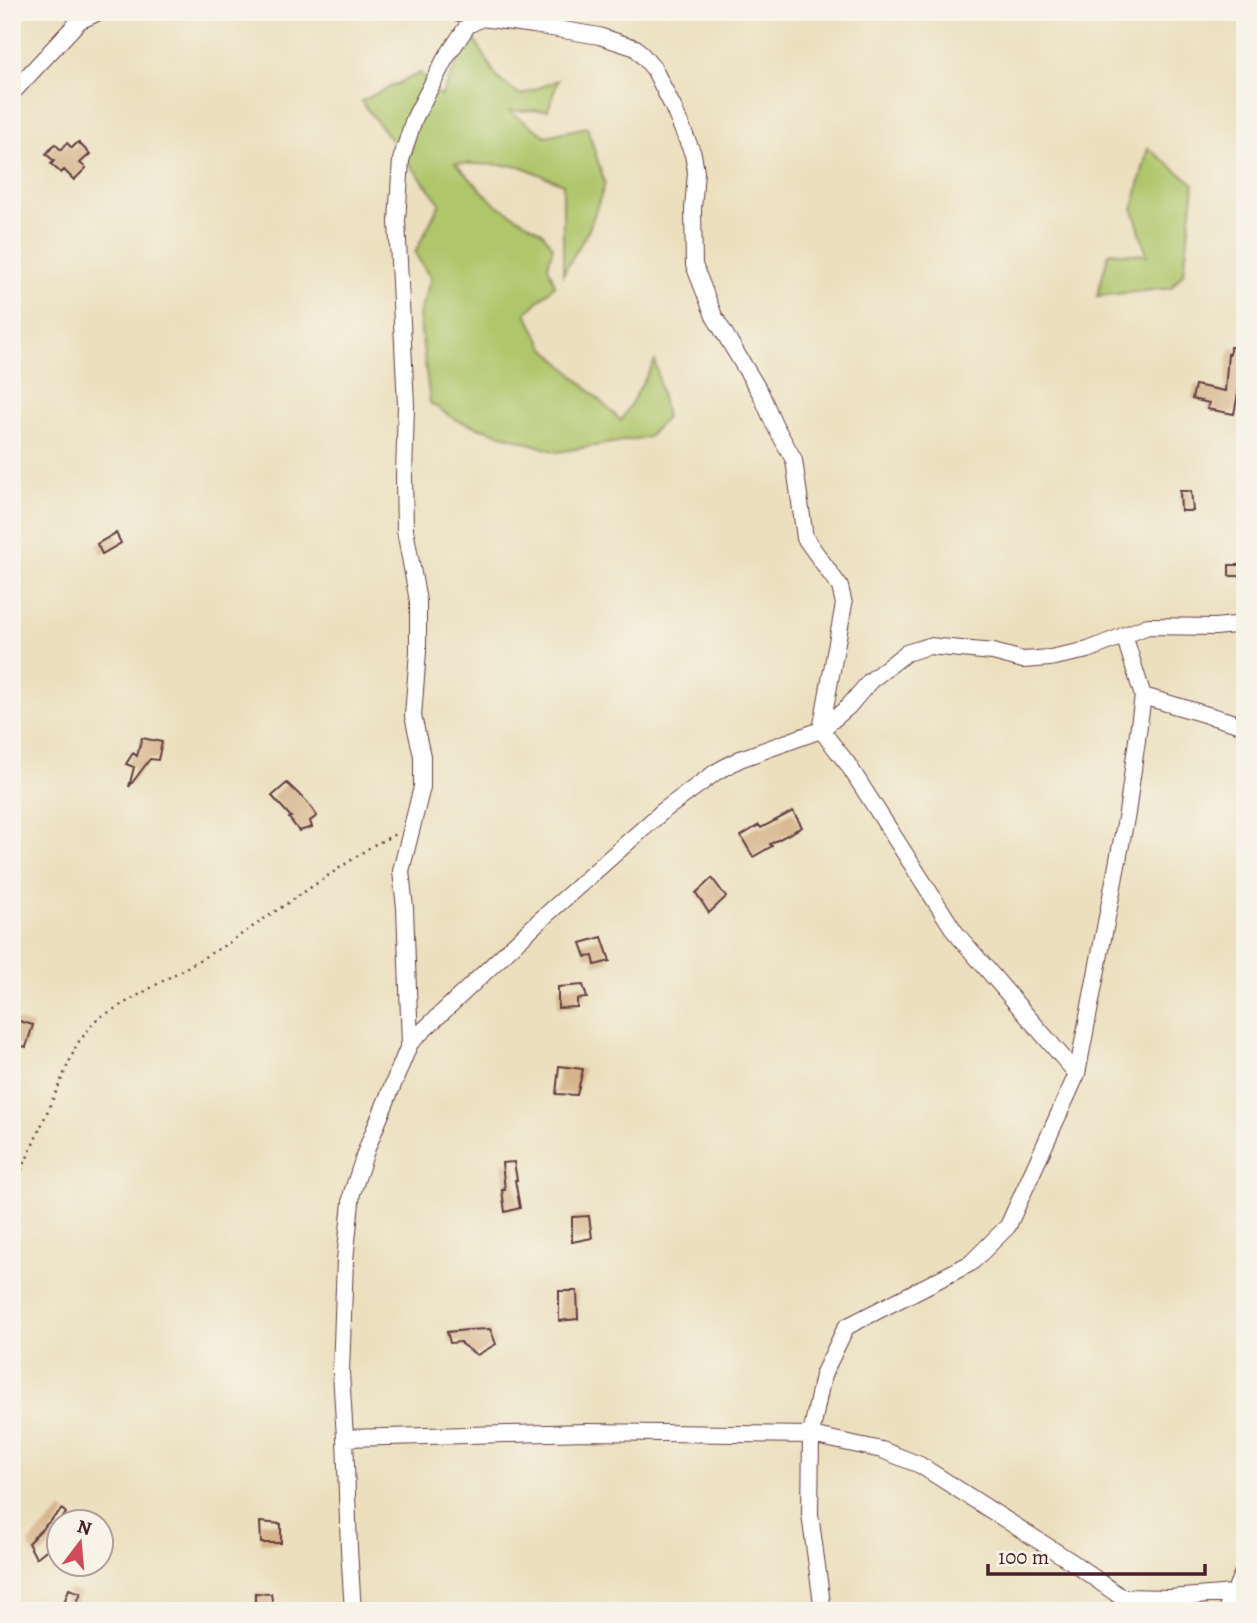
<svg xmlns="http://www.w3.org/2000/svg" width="1257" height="1623" font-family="Alegreya,serif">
<rect width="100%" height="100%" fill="#f7f3e8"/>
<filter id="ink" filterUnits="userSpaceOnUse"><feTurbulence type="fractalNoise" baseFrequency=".0143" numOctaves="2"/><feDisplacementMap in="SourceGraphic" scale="14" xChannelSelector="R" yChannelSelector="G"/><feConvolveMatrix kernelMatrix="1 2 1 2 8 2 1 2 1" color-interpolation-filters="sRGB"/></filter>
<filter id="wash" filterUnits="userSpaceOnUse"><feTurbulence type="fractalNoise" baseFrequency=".00686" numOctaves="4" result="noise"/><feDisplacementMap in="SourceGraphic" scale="28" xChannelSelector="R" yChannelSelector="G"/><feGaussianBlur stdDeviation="1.57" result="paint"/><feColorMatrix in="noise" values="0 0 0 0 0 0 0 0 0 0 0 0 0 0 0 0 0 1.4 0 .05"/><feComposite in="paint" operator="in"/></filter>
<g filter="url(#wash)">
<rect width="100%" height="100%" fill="#ebdfbd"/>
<path fill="#afc66b" stroke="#7c724b" stroke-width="2" d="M471,33L498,79L521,95L558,80L548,110L509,111L546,136L587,127L605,184L589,229L563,274V184L520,166L455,163L494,203L542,232L553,247L548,266L555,285L526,313L544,347L621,421L655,361L666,418L648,437L557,452L456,420L430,403L419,314L431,279L415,253L440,203L361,101L420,73L441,97Z
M1148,148L1194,184L1184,272L1171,288L1097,296L1109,252L1147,255L1133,209Z"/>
<g id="blocks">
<path fill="#d6b38a" d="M78,142L90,154L80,163L86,168L74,180L64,170L61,173L51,164L54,161L46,154L55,144L61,150L67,143L72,148Z
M1230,347H1245V374L1242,373L1234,414L1207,409L1209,403L1192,399L1195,385L1225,391L1228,354H1230Z
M1180,491H1191L1193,511H1181Z
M116,533L121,543L102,554L97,544Z
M1229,565H1245V576H1229Z
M142,738L162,742L158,760L150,759L129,787L134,767L126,764L133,753L137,756Z
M287,783L307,802L317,816L310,821L312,827L299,831L289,818L291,817L272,796Z
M793,811L802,827L770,844L772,846L753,857L741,836L759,825L761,828Z
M712,878L726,897L709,913L696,893Z
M602,937L610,961L595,965L593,956L586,957L581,943Z
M583,985L587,998L577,999V1007L558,1008V987Z
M12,1019L33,1025L26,1047L12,1043Z
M559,1066L583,1069L577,1095L556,1094Z
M514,1162L517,1180H515L520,1208L505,1212L502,1190H505L502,1163Z
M589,1216L592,1238L572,1242V1217Z
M559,1291H577L578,1319L559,1321Z
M490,1329L496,1344L477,1355L461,1344V1342L450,1343L447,1332L468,1330Z
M62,1509L66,1513L51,1535L58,1541L36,1558L28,1543Z
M260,1522L281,1524V1543H261Z
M69,1589L81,1593L73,1611H61Z
M255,1593L271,1594L274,1611H255Z"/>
</g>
</g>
<g filter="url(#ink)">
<use href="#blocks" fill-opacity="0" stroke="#623c41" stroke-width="2"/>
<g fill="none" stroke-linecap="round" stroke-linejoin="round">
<g stroke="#623c41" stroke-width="18">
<path id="minor" d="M455,12L482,18L534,25L599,36L636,48L654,69L673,107L693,154L696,172L693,209L694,265L714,316L761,394L774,424L794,460L805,538L840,587L844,604L821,730L847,763L955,932L1077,1074
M12,93L79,21L99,12
M1143,696L1245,726
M410,1043L405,908L401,871L422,787V756L413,716L418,651V601L405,530L404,477L406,405L397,221L401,160L414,119L445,59L468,25L482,18
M345,1438L588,1432L811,1435L882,1450L920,1465L1072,1562L1121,1597L1170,1598L1234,1593
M353,1611L349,1549L345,1438L341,1372L345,1260L352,1193L367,1148L410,1043L538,922L663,811L716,772L740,759L821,730L848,707L870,681L906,653L929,646L993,652L1023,660L1050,658L1088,650L1148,626L1215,627L1245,624
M823,1611L810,1514L811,1435L823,1375L846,1327L971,1263L1008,1226L1077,1074L1127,813L1143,696L1124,635
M1226,1611L1245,1568"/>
</g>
<path stroke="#623c41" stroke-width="2.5" stroke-dasharray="2 5" stroke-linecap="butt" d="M12,1189L20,1174L77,1044L97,1019L227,944L372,846L396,834"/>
<use href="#minor" stroke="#fff" stroke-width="16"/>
</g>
</g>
<rect width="1257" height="1623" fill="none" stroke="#f7f3e8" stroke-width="42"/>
<g transform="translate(80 1543) rotate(16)"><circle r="33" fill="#f7f3e8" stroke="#b29e9c" stroke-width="2"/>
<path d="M0-5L12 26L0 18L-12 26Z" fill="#d1495b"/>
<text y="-10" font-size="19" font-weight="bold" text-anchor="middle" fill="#4a1f2b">N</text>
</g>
<path d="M988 1564v10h217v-10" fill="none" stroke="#4a1f2b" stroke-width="3.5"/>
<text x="998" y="1564" font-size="21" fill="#4a1f2b" stroke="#f7f3e8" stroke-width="5" paint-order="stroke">100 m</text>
</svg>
